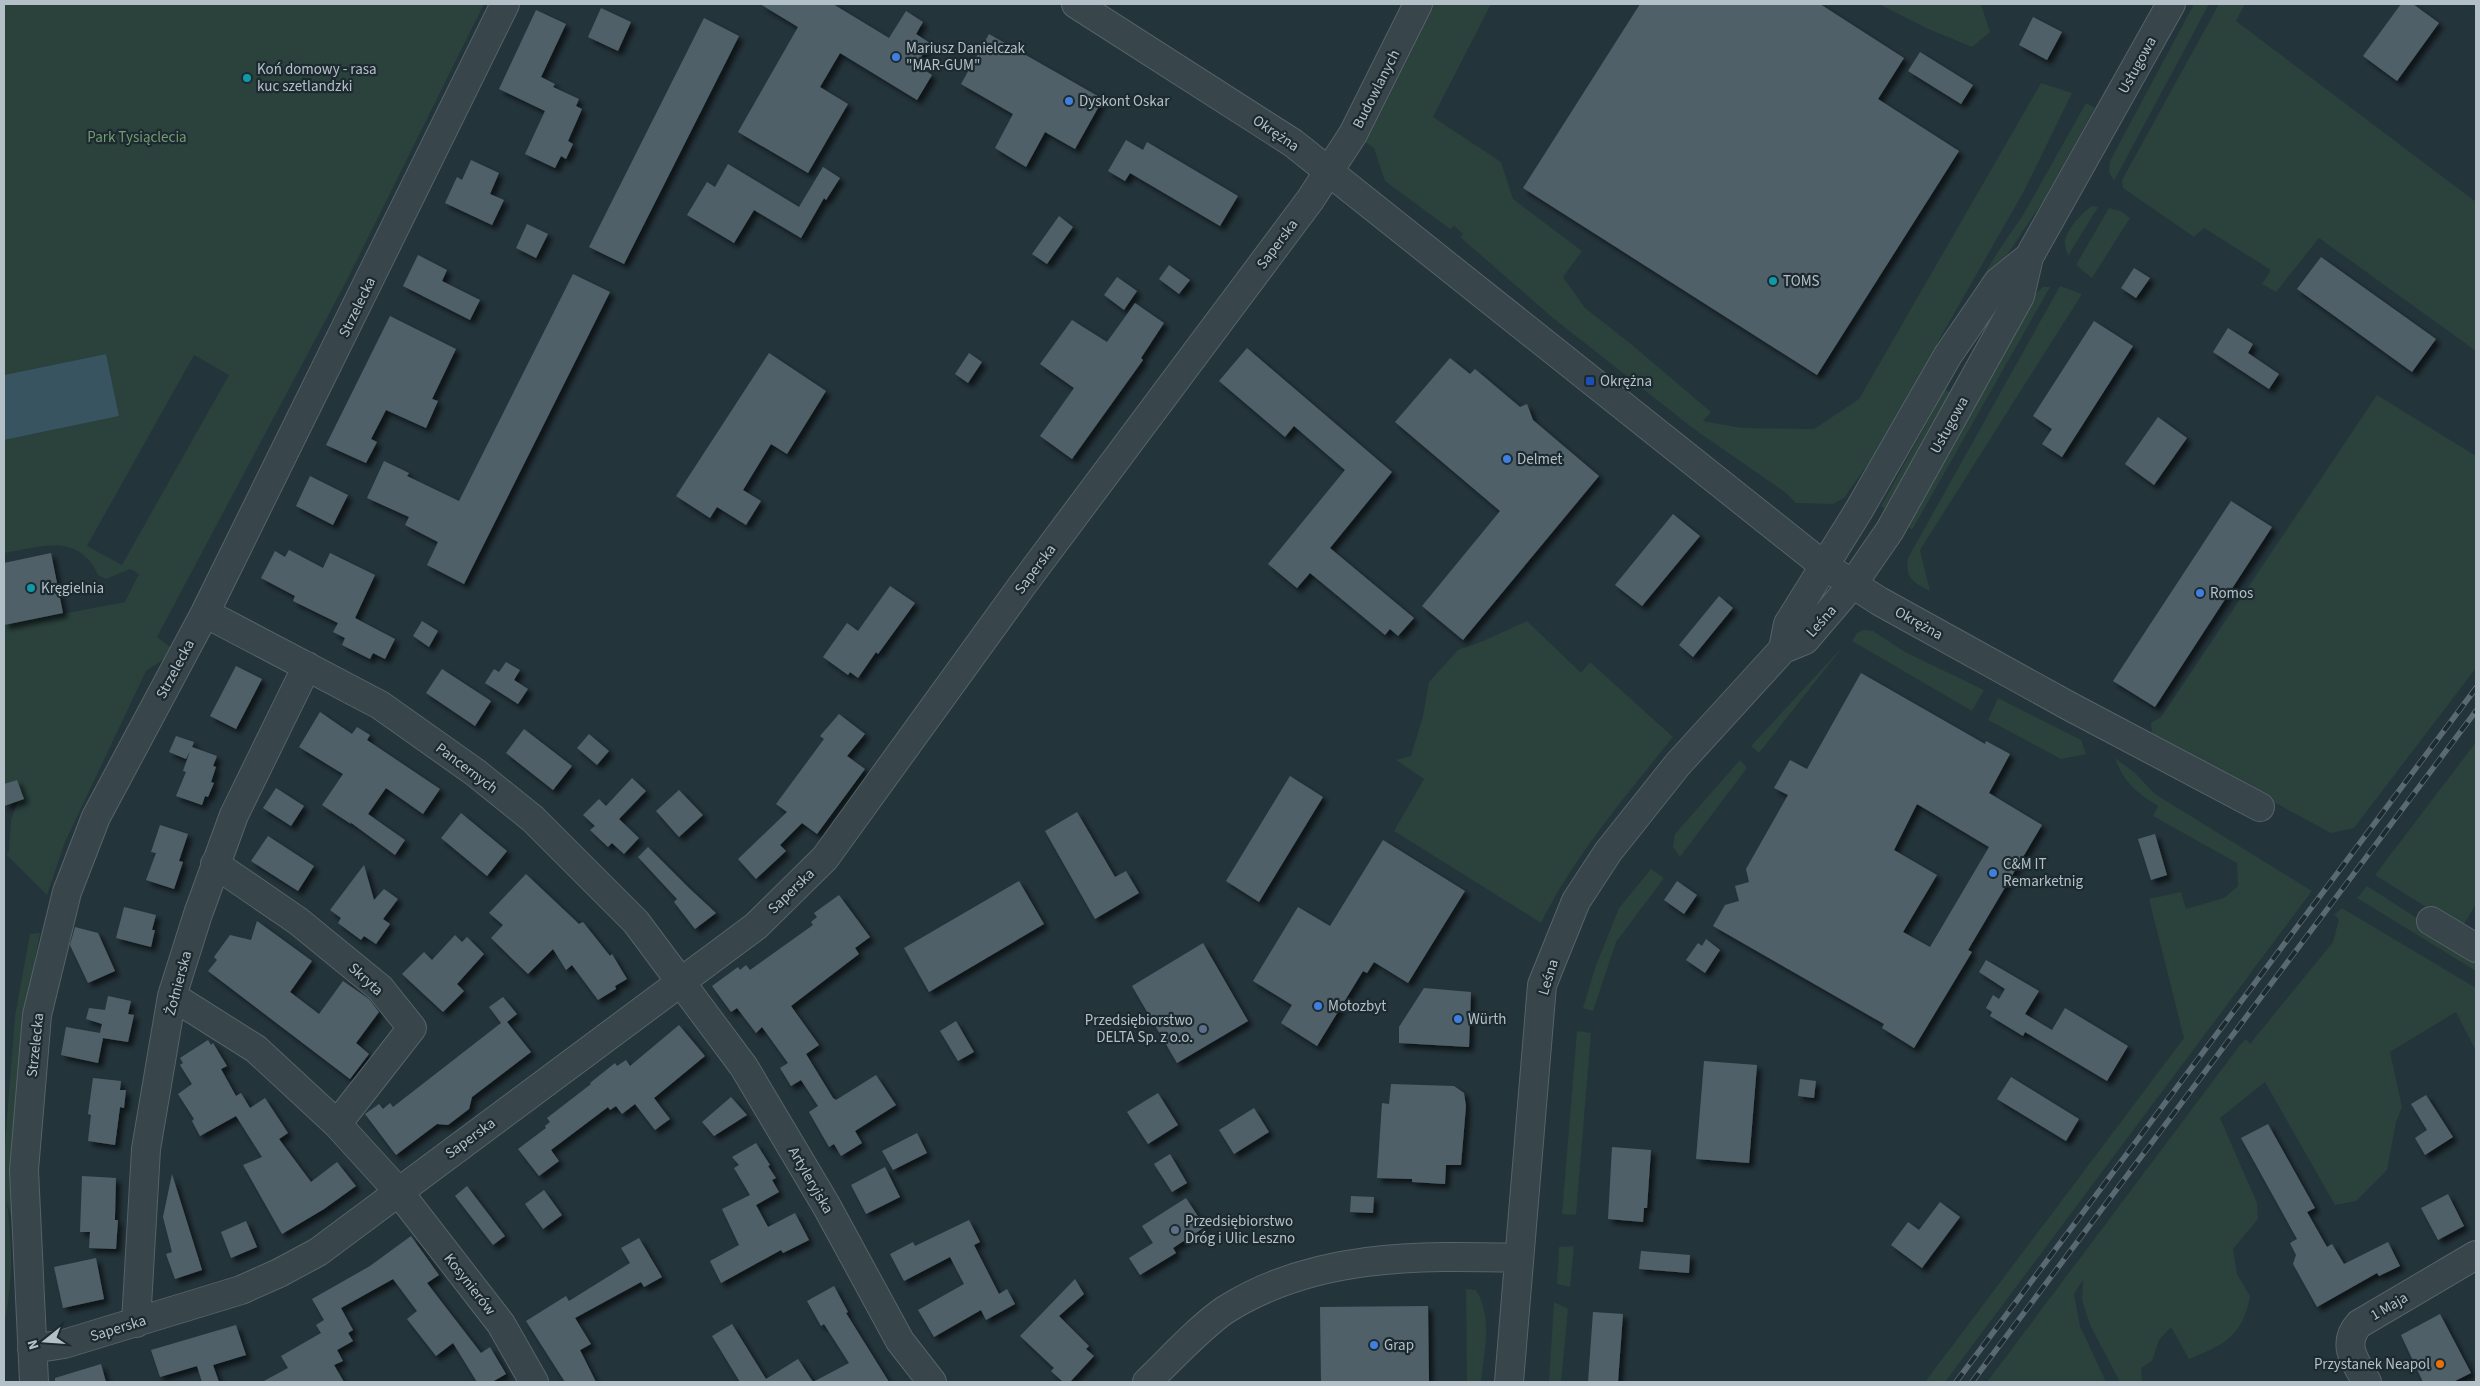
<svg xmlns="http://www.w3.org/2000/svg" width="2480" height="1386" font-family="'Source Sans 3',sans-serif">
<defs>
<filter id="shadow"><feDropShadow dx="4.5" dy="4.5" stdDeviation="2.5" flood-color="#0009"/></filter>
</defs>
<rect width="100%" height="100%" fill="#24343b"/>
<path fill="#2a413c" fill-rule="evenodd" d="M4,4H484L348,278L157,637L176,651L146,671L65,842L47,895L6,854L9,852L11,820L18,801L24,799L17,780L4,784V625L125,602L139,574L130,569L106,579L98,575C79,532 40,547 4,553V440L119,416L106,354L4,375ZM194,355L229,375L122,565L87,546Z
M1418,4H1491L1433,117L1501,162L1513,199L1582,251L1563,277L1585,308L1631,344L1711,412L1703,421L1742,428L1814,429L1859,399L2041,83L2072,93L2024,191L1870,461L1844,498L1833,504L1796,503L1786,493L1694,429L1553,318L1460,237L1463,234L1454,226L1450,229L1385,181L1374,148L1353,134Z
M1879,4H1981L1990,32L1972,47L1926,28Z
M2194,4H2209L2114,181L2109,172L2110,161Z
M2219,4H2245L2236,21L2476,202V351L2319,238L2276,292L2262,284L2271,270L2204,228L2194,237L2123,188L2122,180Z
M2086,103L2095,108L2043,201L2004,260L1950,331L1997,253L2023,215Z
M2092,206L2098,207L2068,256C2067,252 2065,248 2065,244C2064,231 2082,213 2092,206Z
M2109,208L2121,211L2130,218L2092,278L2076,265Z
M2060,286L2082,294L1920,550L1930,591C1913,582 1905,578 1908,558Z
M2043,287H2050L1912,530L1906,525L2033,296Z
M1945,390L1952,393L1887,510L1881,506Z
M2377,395L2476,456V668L2354,828L2331,833L2157,739L2152,733L2151,723L2161,717Z
M1527,621L1581,673L1590,662L1673,737C1625,797 1575,855 1541,923L1394,831L1424,779L1396,760L1411,756L1423,716L1429,682L1458,650L1483,641Z
M1863,630L1873,631L1905,652L1984,690L1972,711L1852,641L1857,633Z
M1845,644L1759,753L1751,746Z
M1998,698L2081,740L2086,754L2061,759L1988,720Z
M2476,742V904L2461,929L2375,875Z
M2115,758L2135,773L2155,794L2312,891L1945,1382H1925L2184,1038L2149,899L2181,892L2186,909L2224,898L2238,886L2237,863L2153,816L2158,806C2136,792 2124,783 2115,758Z
M1740,760L1747,768L1680,857L1673,847L1675,834Z
M1651,869L1664,878L1616,942L1593,1011L1583,1008L1595,968L1619,908Z
M2367,886L2476,956V971L2357,898Z
M2342,908L2476,988V1051L2456,1012L2390,1052L2402,1107L2396,1122L2387,1170L2356,1201L2335,1205L2265,1082L2220,1118L2257,1203L2258,1219L2233,1249L2237,1274L2250,1296C2243,1335 2225,1345 2189,1359L2171,1327L2159,1340L2152,1361L2141,1368L2142,1382H2120L2090,1325L2082,1300L2083,1280L2074,1294L2080,1326L2106,1382H1987L2240,1045L2246,1039L2250,1044L2333,942L2339,919L2334,915Z
M40,933L24,1018L10,1172L13,1223L7,1202C13,1250 13,1278 4,1326V1157L15,1016L30,934Z
M1577,1031L1591,1033L1576,1215L1562,1214Z
M1574,1246L1570,1287L1557,1284L1559,1247Z
M1466,1289L1476,1290C1493,1317 1484,1352 1481,1382H1467Z
M1554,1302L1568,1309L1561,1382H1549Z"/>
<path fill="#395461" d="M106,354L119,416L4,440V375Z"/>
<path fill="#4f6169" fill-rule="evenodd" filter="url(#shadow)" d="M760,4H833L889,38L906,11L923,22L916,34L930,43L916,65L932,75L917,100L840,53L820,87L848,104L808,173L738,132L798,27Z
M1640,4H1820L1904,58L1878,99L1959,151L1817,375L1523,188Z
M2401,4H2413L2439,23L2397,81L2363,56Z
M601,8L631,22L618,51L588,37Z
M536,10L566,24L541,77L555,84L553,87L579,99L576,106L582,109L568,141L573,144L566,159L561,156L555,168L525,154L545,111L499,89Z
M2033,17L2062,32L2047,60L2019,45Z
M704,18L739,36L624,264L589,247Z
M989,34L1103,99L1075,149L1045,132L1026,167L995,148L1013,114L961,84Z
M1920,52L1973,85L1961,104L1908,71Z
M1126,140L1143,150L1147,142L1238,196L1220,226L1130,173L1125,181L1108,171Z
M471,160L499,173L490,194L504,200L492,225L445,203L457,177L462,180Z
M728,164L799,207L823,167L840,178L826,200L824,198L801,238L754,210L734,243L687,215L707,182L715,187Z
M1059,216L1073,227L1047,264L1032,254Z
M527,224L548,234L536,258L516,248Z
M418,255L447,270L442,281L480,300L470,320L403,286Z
M2321,257L2436,339L2412,372L2297,289Z
M1169,265L1190,280L1179,294L1159,279Z
M2134,268L2150,278L2136,298L2121,288Z
M573,274L610,292L464,584L427,565L438,542L405,525L409,517L367,498L384,461L409,473L407,476L459,501Z
M1117,277L1137,291L1124,310L1104,295Z
M1135,303L1164,323L1141,358L1143,360L1072,459L1040,436L1074,388L1040,364L1072,320L1107,342Z
M390,316L456,349L432,399L438,401L426,428L386,410L371,439L377,442L366,463L326,445Z
M2094,321L2133,346L2062,457L2042,444L2052,429L2033,416Z
M2228,328L2253,344L2248,353L2279,374L2269,389L2213,352Z
M1247,348L1392,472L1330,548L1414,618L1398,636L1390,629L1385,635L1310,573L1297,588L1268,564L1345,470L1294,426L1285,437L1219,381Z
M769,353L826,391L787,454L771,444L743,490L761,501L746,525L717,507L710,518L676,496Z
M969,353L982,362L968,383L955,374Z
M1450,358L1470,374L1475,369L1520,407L1527,404L1533,420L1599,476L1463,640L1422,606L1500,511L1395,422Z
M2158,417L2187,438L2154,485L2125,464Z
M310,476L348,495L333,525L296,506Z
M2231,501L2272,527L2155,707L2113,681Z
M1673,514L1700,536L1642,606L1615,585Z
M289,550L323,568L330,553L375,575L355,618L395,639L385,659L373,653L370,659L342,645L345,638L333,632L338,623L293,601L295,596L261,578L275,551L285,557Z
M51,553L63,613L4,625V563Z
M890,586L915,603L878,654L876,652L858,678L850,672L848,675L823,657L847,623L858,631Z
M1719,596L1733,608L1693,657L1679,645Z
M422,621L438,631L429,647L413,636Z
M506,662L520,670L514,680L528,689L518,704L485,683L494,669L499,672Z
M236,666L262,679L236,729L210,716Z
M442,669L491,701L475,726L426,693Z
M1861,673L1985,744L1986,741L2010,754L1989,793L2042,825L1968,950L1972,952L1914,1048L1882,1028L1884,1024L1713,926L1725,905L1739,901L1735,886L1749,882L1746,869L1788,795L1774,788L1790,760L1807,769ZM1917,804L1989,847L1930,947L1903,932L1937,875L1894,850Z
M320,712L352,734L357,727L370,735L367,740L440,789L423,814L386,788L368,814L405,840L395,855L350,822L351,824L322,805L343,774L299,747Z
M839,714L865,734L847,756L865,769L817,834L802,823L780,845L786,851L756,879L738,859L787,812L776,804L824,739L820,736Z
M524,729L572,766L553,790L506,753Z
M589,734L609,751L597,765L577,748Z
M176,736L194,742L192,747L217,756L213,766L216,767L211,782L214,783L208,797L205,796L202,805L176,796L186,772L183,771L190,751L186,759L169,752Z
M1290,776L1323,797L1259,902L1226,881Z
M632,778L646,791L619,819L639,838L624,854L612,843L608,847L590,830L595,826L583,815L599,799L606,806Z
M17,780L24,799L4,806V784Z
M276,788L304,806L291,826L263,808Z
M679,790L703,815L679,837L656,811Z
M1077,812L1115,877L1126,871L1139,893L1095,919L1045,831Z
M461,813L507,851L487,876L441,838Z
M160,825L188,834L179,861L183,862L174,889L146,880L156,853L151,852Z
M2155,834L2167,875L2151,880L2138,839Z
M268,836L314,866L298,891L251,861Z
M1383,840L1465,891L1408,983L1374,962L1367,973L1363,971L1317,1046L1281,1023L1292,1005L1253,981L1298,907L1330,926Z
M648,847L690,889L716,913L695,929L674,902L677,899L638,857Z
M364,865L374,900L384,889L398,899L383,919L390,924L376,944L364,936L361,940L338,923L341,918L330,910Z
M526,874L579,924L583,922L610,956L612,954L627,979L615,986L616,989L598,1000L572,965L566,970L553,949L528,974L491,938L503,925L489,913Z
M1019,881L1044,924L929,992L904,948Z
M1677,881L1697,895L1684,914L1664,900Z
M839,895L870,937L855,948L859,954L791,1006L819,1045L806,1054L833,1098L836,1100L876,1075L896,1105L855,1131L862,1143L841,1156L834,1144L829,1147L809,1112L818,1106L801,1080L791,1086L780,1068L788,1063L762,1027L756,1033L737,1008L731,1012L712,986L738,967L740,970L746,965L750,970L813,925L811,922L817,917L814,913Z
M124,907L156,915L152,930H155L151,947L116,938Z
M257,921L312,961L290,992L319,1014L343,981L369,999L379,1012L356,1043L369,1054L350,1079L208,971L217,960L214,957L230,935L251,940Z
M75,927L98,933L115,971L88,983L70,945Z
M455,935L462,942L467,937L484,954L457,984L464,991L443,1012L402,974L424,952L432,960Z
M1706,939L1720,950L1705,973L1686,960L1698,943L1702,946Z
M1203,943L1248,1021L1177,1063L1132,986Z
M1986,960L2039,991L2025,1014L2052,1030L2065,1008L2128,1046L2107,1081L2025,1032L2023,1036L1990,1016L1992,1012L1986,1008L1993,995L1999,999L2005,989L1979,972Z
M1424,988L1471,992L1469,1047L1399,1043V1027Z
M108,996L131,1001L128,1014L134,1015L128,1042L103,1038L98,1063L61,1055L66,1027L100,1033L102,1024L86,1019L89,1008L105,1010Z
M503,997L517,1014L507,1022L531,1052L472,1097L469,1109L448,1125L437,1124L396,1155L365,1114L379,1104L383,1109L390,1103L393,1107L501,1023L489,1007Z
M956,1021L974,1052L958,1061L940,1031Z
M679,1025L705,1056L654,1098L670,1119L655,1130L635,1104L622,1114L616,1106L610,1110L608,1107L551,1150L559,1161L539,1176L518,1149L546,1128L545,1126L550,1122L547,1118L591,1084L590,1083L615,1063L617,1066L626,1060L630,1066Z
M208,1040L211,1045L213,1043L227,1066L221,1069L236,1096L241,1093L250,1108L265,1098L288,1133L279,1139L311,1182L337,1162L356,1186L324,1209L282,1234L243,1165L262,1157L236,1116L200,1136L192,1121L194,1119L178,1094L192,1084L180,1065L183,1063L180,1058Z
M1704,1061L1757,1065L1749,1163L1696,1159Z
M2011,1077L2079,1119L2066,1141L1997,1099Z
M93,1078L121,1081L120,1090H126L124,1108L120,1107L115,1145L88,1141L91,1115L88,1114Z
M1800,1079L1816,1081L1814,1098L1798,1096Z
M1391,1084L1454,1086L1464,1093L1466,1106L1461,1165H1446L1445,1184L1412,1182V1179L1377,1178L1382,1103L1389,1104Z
M1158,1093L1178,1125L1148,1144L1127,1112Z
M2426,1095L2453,1137L2425,1155L2415,1138L2427,1130L2411,1104Z
M731,1097L747,1115L714,1136L702,1122Z
M1254,1108L1269,1132L1234,1154L1219,1130Z
M2268,1124L2315,1208L2307,1212L2327,1247L2332,1244L2344,1264L2388,1242L2400,1266L2379,1276L2377,1273L2317,1307L2293,1264L2296,1255L2290,1243L2297,1239L2241,1138Z
M917,1133L927,1153L893,1170L882,1151Z
M756,1143L770,1165L768,1166L776,1178L772,1180L779,1192L756,1205L768,1227L795,1213L809,1240L783,1253L781,1250L721,1283L710,1261L739,1245L722,1209L750,1195L734,1168L739,1165L732,1157Z
M1612,1147L1651,1150L1647,1208H1644L1643,1222L1608,1219Z
M1170,1154L1187,1183L1172,1192L1154,1164Z
M885,1167L900,1197L866,1214L851,1185Z
M172,1174L202,1270L175,1279L166,1254L172,1252L163,1217Z
M82,1176L116,1178L115,1216V1220H118L116,1249L89,1248L90,1232H80Z
M467,1186L505,1236L493,1245L455,1196Z
M544,1190L562,1215L543,1229L525,1204Z
M2448,1194L2464,1226L2438,1240L2421,1208Z
M1351,1196L1374,1197L1373,1213L1350,1212Z
M1186,1198L1205,1227L1173,1248L1176,1253L1140,1275L1129,1258L1153,1243L1142,1226Z
M1940,1202L1960,1217L1922,1268L1891,1245L1908,1222L1919,1230Z
M969,1220L980,1242L974,1245L999,1294L1007,1289L1015,1304L986,1320L981,1310L934,1337L918,1310L964,1284L950,1257L904,1281L890,1254L913,1242L915,1246Z
M246,1221L257,1247L231,1258L221,1232Z
M411,1236L439,1275L427,1283L481,1353L490,1347L506,1374L492,1382H477L453,1343L436,1356L407,1319L417,1311L393,1279L341,1308L353,1330L348,1333L353,1341L337,1350L343,1361L334,1365L344,1382H262L288,1368L281,1356L321,1333L316,1325L324,1320L312,1299L370,1266Z
M639,1238L662,1277L644,1287L641,1282L575,1318L591,1344L580,1350L596,1382H565L526,1321L566,1296L569,1301L630,1263L621,1248Z
M1641,1251L1690,1255L1689,1273L1639,1269Z
M96,1258L104,1299L63,1308L54,1267Z
M1075,1279L1084,1294L1059,1316L1089,1346L1086,1349L1094,1356L1070,1382H1063L1051,1371L1054,1368L1020,1336Z
M834,1286L848,1312L846,1313L889,1382H813L849,1363L824,1324L821,1326L807,1301Z
M1428,1306L1429,1382H1321L1320,1307Z
M1593,1312L1623,1314L1618,1382H1588Z
M2440,1314L2471,1373L2453,1382H2423L2401,1335Z
M732,1324L766,1379L798,1359L813,1382H740L712,1336Z
M236,1325L246,1355L213,1365L219,1382H202L197,1366L160,1377L151,1350Z
M101,1364L106,1382H55V1378Z"/>
<g fill="none" stroke-linecap="round" stroke-linejoin="round">
<g stroke="#566369" stroke-width="30">
<path id="minor" d="M1076,4L1293,143L1823,565L1879,601L2069,706L2260,807
M205,613L380,705L476,773L533,819L636,922L744,1067L826,1205L900,1341L932,1382
M1783,649L1788,624L1859,510L1948,355L1998,282L2029,257
M215,864L298,921L380,988L412,1028L337,1124
M2431,921L2476,948
M172,996L256,1049L337,1124L398,1191L501,1324L534,1382
M136,1323L146,1149L172,996L198,914L234,815L307,666
M32,1349L64,1344L241,1290L279,1273L318,1252L756,926L825,858L1021,587L1310,200L1353,134L1418,4
M34,1382L24,1170L37,1015L67,892L96,817L205,613L505,4
M1147,1382C1169,1361 1200,1327 1225,1310C1313,1254 1418,1255 1519,1258
M1509,1382L1542,985L1576,901L1608,852L1678,764L1783,649L1805,640L1852,585L1890,530L2020,296L2029,257L2171,4
M2367,1382C2355,1362 2341,1344 2359,1324L2476,1255"/>
</g>
<use href="#minor" stroke="#38454b" stroke-width="28"/>
<g stroke="#5a6a72" stroke-width="5.5">
<path id="rail" d="M1956,1382L2476,688
M1972,1382L2476,711"/>
</g>
<use href="#rail" stroke="#1d2a30" stroke-width="4" stroke-dasharray="11" stroke-linecap="butt"/>
</g>
<g fill="#3f7fe0" stroke="#1d2a30" stroke-width="2">
<circle cx="896" cy="57" r="5"/>
<circle cx="1069" cy="101" r="5"/>
<circle cx="1507" cy="459" r="5"/>
<circle cx="2200" cy="593" r="5"/>
<circle cx="1993" cy="873" r="5"/>
<circle cx="1318" cy="1006" r="5"/>
<circle cx="1458" cy="1019" r="5"/>
<circle cx="1374" cy="1345" r="5"/>
</g>
<g fill="#0f9aa8" stroke="#1d2a30" stroke-width="2">
<circle cx="247" cy="78" r="5"/>
<circle cx="1773" cy="281" r="5"/>
<circle cx="31" cy="588" r="5"/>
</g>
<rect fill="#1a4fb4" stroke="#1d2a30" stroke-width="2" x="1585" y="376" width="10" height="10" rx="2.5"/>
<g fill="#5c6f8a" stroke="#1d2a30" stroke-width="2">
<circle cx="1203" cy="1029" r="5"/>
<circle cx="1175" cy="1230" r="5"/>
</g>
<circle fill="#e8710a" stroke="#1d2a30" stroke-width="2" cx="2440" cy="1364" r="5"/>
<g text-anchor="middle" stroke-width="4.5" stroke-linejoin="round" paint-order="stroke">
<g font-size="15" fill="#b3c0c7" stroke="#1d2a30" text-anchor="start">
<text x="906" y="53">Mariusz Danielczak<tspan x="906" dy="17">"MAR-GUM"</tspan></text>
<text x="257" y="74">Koń domowy - rasa<tspan x="257" dy="17">kuc szetlandzki</tspan></text>
<text x="1079" y="106">Dyskont Oskar</text>
<text x="1783" y="286">TOMS</text>
<text x="1600" y="386">Okrężna</text>
<text x="1517" y="464">Delmet</text>
<text x="41" y="593">Kręgielnia</text>
<text x="2210" y="598">Romos</text>
<text x="2003" y="869">C&amp;M IT<tspan x="2003" dy="17">Remarketnig</tspan></text>
<text x="1328" y="1011">Motozbyt</text>
<text x="1468" y="1024">Würth</text>
<text x="1193" y="1025" text-anchor="end">Przedsiębiorstwo<tspan x="1193" dy="17">DELTA Sp. z o.o.</tspan></text>
<text x="1185" y="1226">Przedsiębiorstwo<tspan x="1185" dy="17">Dróg i Ulic Leszno</tspan></text>
<text x="1384" y="1350">Grap</text>
<text x="2430" y="1369" text-anchor="end">Przystanek Neapol</text>
</g>
<g font-size="15" fill="#b3c0c7" stroke="#1d2a30">
<text transform="translate(2137 65) rotate(-61)" y="5">Usługowa</text>
<text transform="translate(1376 89) rotate(-63)" y="5">Budowlanych</text>
<text transform="translate(1276 133) rotate(34)" y="5">Okrężna</text>
<text transform="translate(1277 244) rotate(-53)" y="5">Saperska</text>
<text transform="translate(357 307) rotate(-64)" y="5">Strzelecka</text>
<text transform="translate(1949 425) rotate(-61)" y="5">Usługowa</text>
<text transform="translate(1035 569) rotate(-53)" y="5">Saperska</text>
<text transform="translate(1821 621) rotate(-48)" y="5">Leśna</text>
<text transform="translate(1919 623) rotate(29)" y="5">Okrężna</text>
<text transform="translate(175 669) rotate(-62)" y="5">Strzelecka</text>
<text transform="translate(467 768) rotate(37)" y="5">Pancernych</text>
<text transform="translate(791 891) rotate(-44)" y="5">Saperska</text>
<text transform="translate(1548 977) rotate(-73)" y="5">Leśna</text>
<text transform="translate(366 979) rotate(42)" y="5">Skryta</text>
<text transform="translate(178 983) rotate(-75)" y="5">Żołnierska</text>
<text transform="translate(35 1045) rotate(-84)" y="5">Strzelecka</text>
<text transform="translate(470 1138) rotate(-36)" y="5">Saperska</text>
<text transform="translate(811 1180) rotate(60)" y="5">Artyleryjska</text>
<text transform="translate(470 1284) rotate(52)" y="5">Kosynierów</text>
<text transform="translate(2389 1306) rotate(-30)" y="5">1 Maja</text>
<text transform="translate(118 1328) rotate(-17)" y="5">Saperska</text>
</g>
<g font-size="15" fill="#739c72" stroke="#1d2a30">
<text x="137" y="142">Park Tysiąclecia</text>
</g>
</g>
<rect width="2480" height="1386" fill="none" stroke="#b3c0c7" stroke-width="10"/>
<g transform="translate(45 1341) rotate(253)" stroke="#1d2a30" stroke-width="4" paint-order="stroke">
<path d="M0-4L9 19L0 12L-9 19Z" fill="#b3c0c7"/>
<text y="-8" font-size="14" font-weight="bold" text-anchor="middle" fill="#b3c0c7">N</text>
</g>
</svg>
